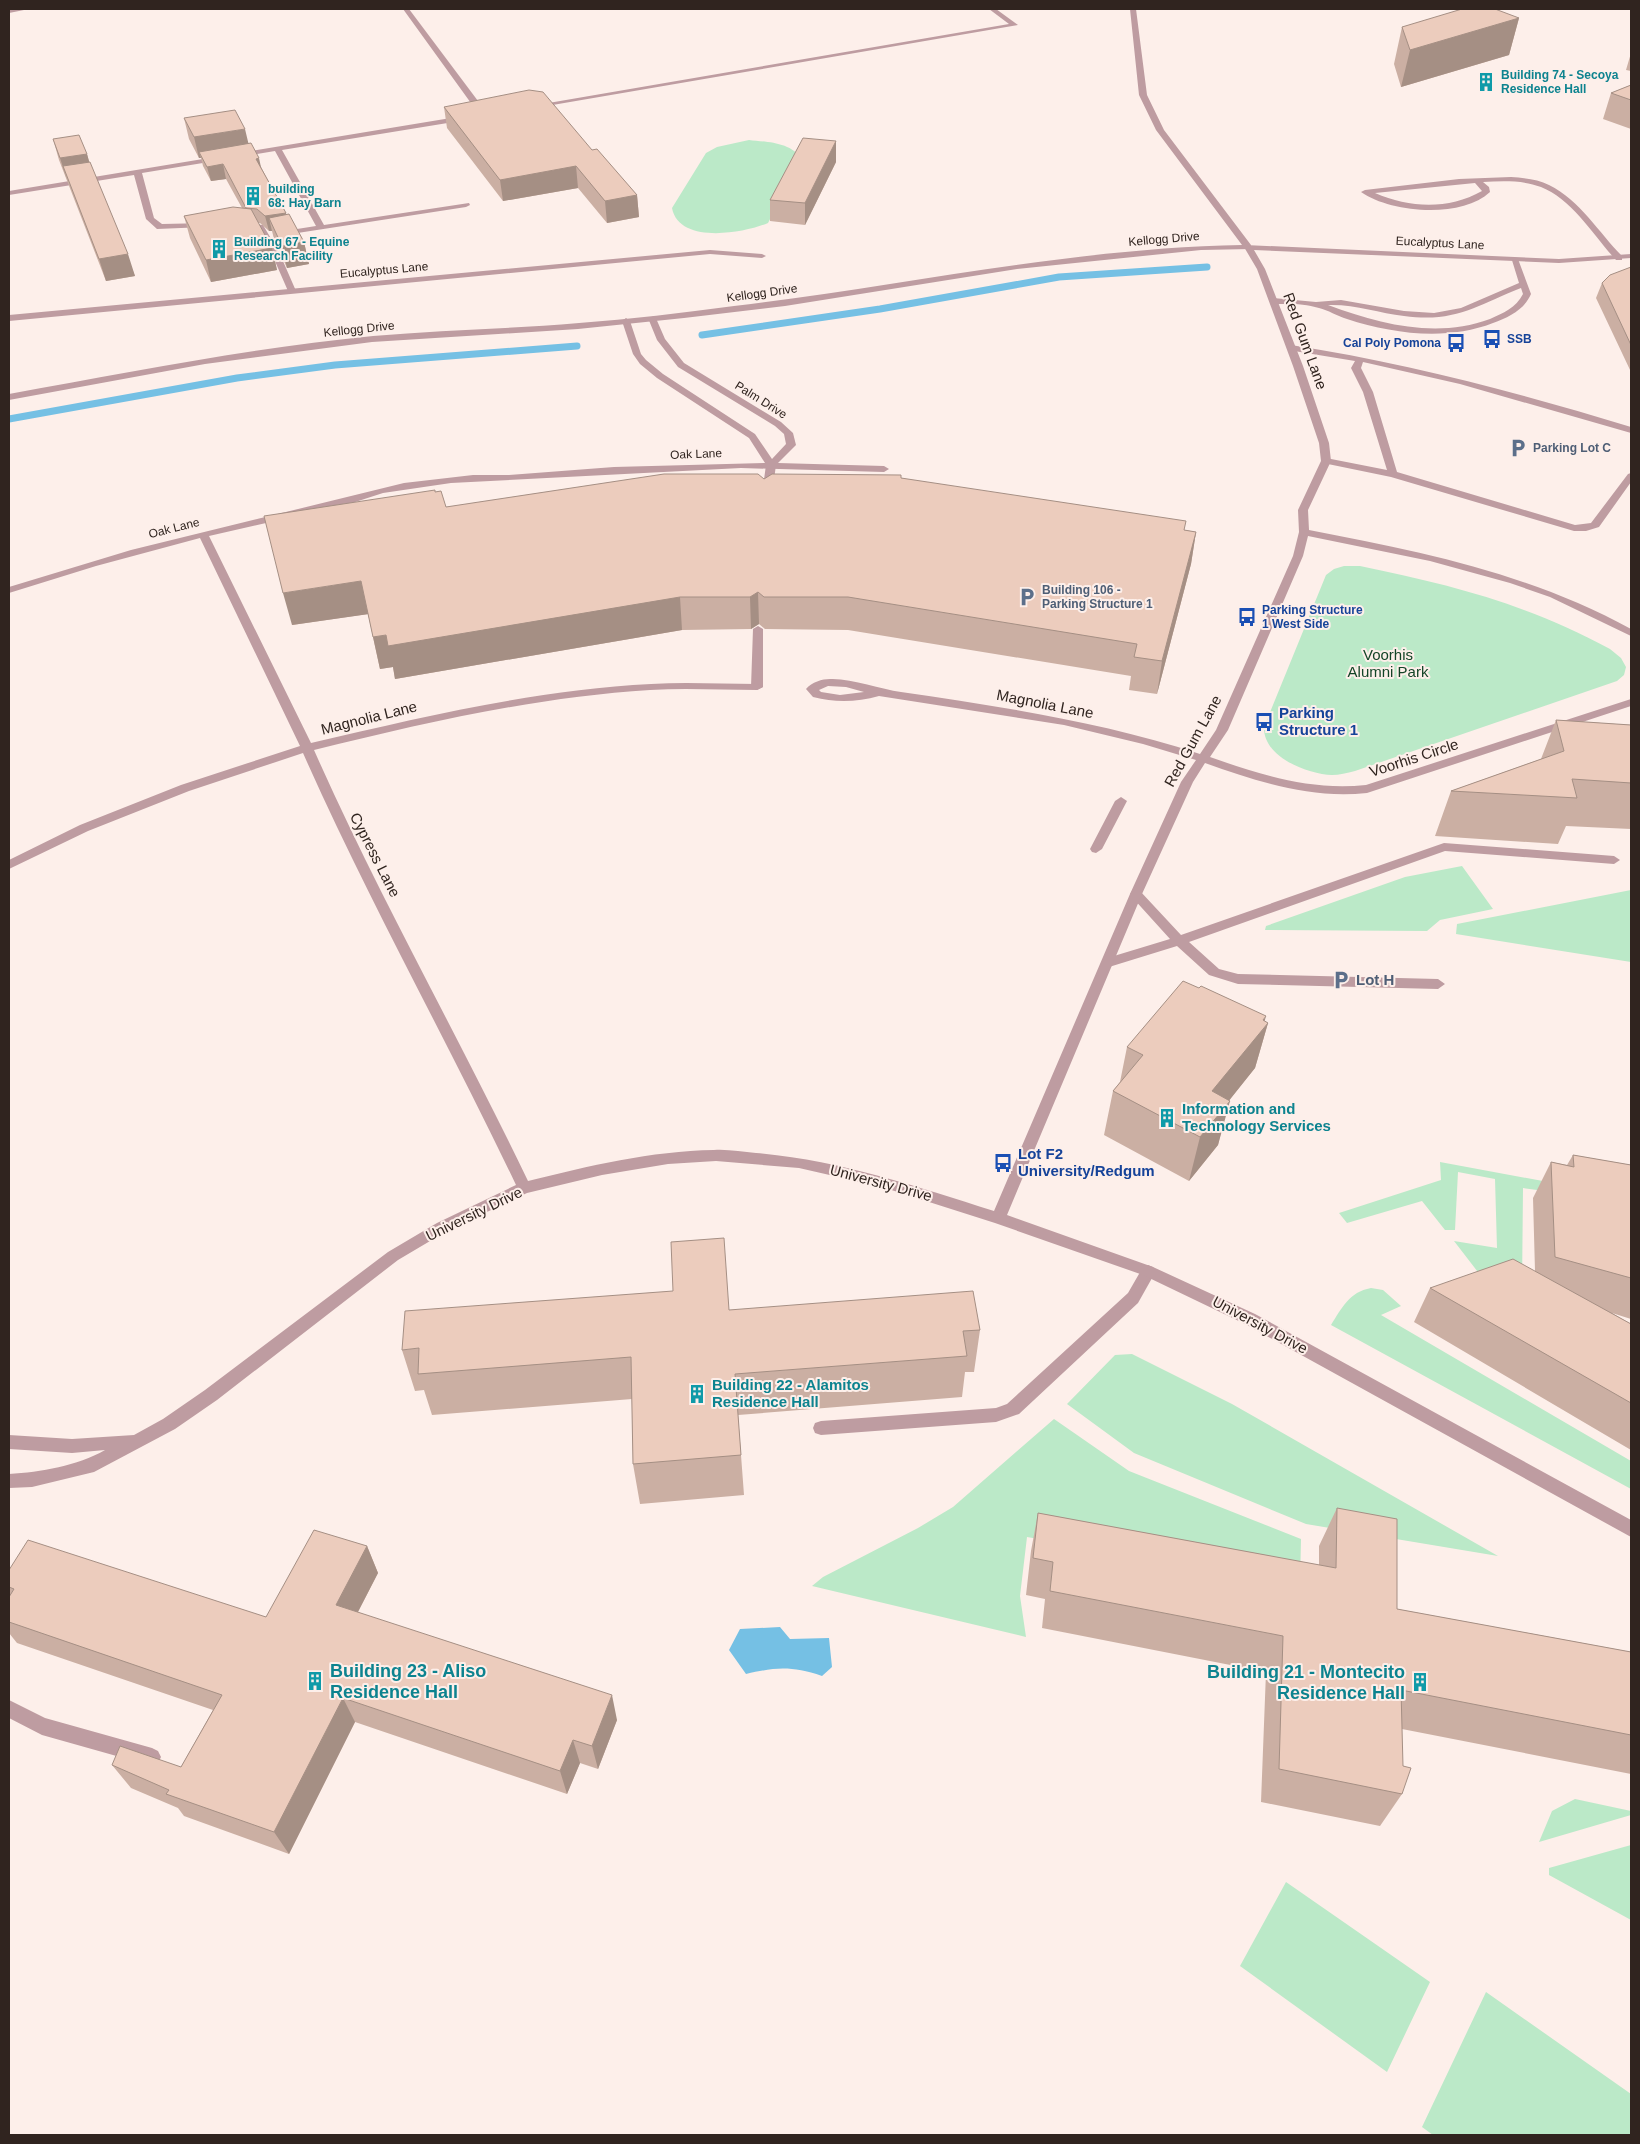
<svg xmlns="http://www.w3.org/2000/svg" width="1640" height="2144" font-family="Helvetica,sans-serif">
<rect width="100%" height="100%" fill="#fdefea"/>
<path fill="#bbe9c8" d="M749,140C765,142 792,142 801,159L768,223C745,233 679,245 672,208L706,153L717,147Z
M1344,566H1360C1452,585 1527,604 1610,649L1621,658L1626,667L1624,675L1617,681L1355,771C1347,773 1339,775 1332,775C1307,774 1263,757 1264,727L1326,575L1334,569Z
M1462,866L1493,909L1440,920L1427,931L1265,930L1266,926L1405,877Z
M1631,890V962L1456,934L1457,924Z
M1440,1162L1624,1196L1552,1192L1523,1188L1522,1288L1481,1276L1454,1241L1497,1248L1495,1179L1458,1172L1455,1230H1445L1422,1201L1347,1223L1339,1213L1441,1180Z
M1371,1288L1383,1290L1401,1306L1381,1315L1631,1461V1489L1331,1325C1342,1308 1349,1292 1371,1288Z
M1132,1354L1232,1404L1498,1556L1306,1524L1134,1453L1067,1404L1115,1355Z
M1054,1419L1129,1471L1301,1539L1300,1584L1027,1537L1020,1596L1026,1637L812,1586L823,1577L918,1528L953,1507Z
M1575,1799L1631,1811V1815L1539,1842L1552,1811Z
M1631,1845V1920L1549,1875V1868Z
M1286,1882L1430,1982L1387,2072L1240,1966Z
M1486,1992L1631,2094V2135H1433L1422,2127Z"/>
<path fill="#75c0e4" d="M780,1627L790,1639L829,1638L832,1667L822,1676C792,1666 776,1667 746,1674L729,1650L740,1629Z"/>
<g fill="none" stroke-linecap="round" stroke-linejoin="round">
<path stroke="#75c0e4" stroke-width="7" d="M702,335L880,309L1059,277L1207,267
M9,419L237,378L335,365L577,346"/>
<path fill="#be9ca1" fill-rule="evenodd" d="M9,9H29L9,13Z
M403,9H409L487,113V117H481Z
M989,9H996L1018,25L535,108L531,106L1009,24Z
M463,116H466V120L282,150L324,225L469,203L470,205L466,207L278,236V232L316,226L275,151L142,173L154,218L162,224L208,223V227H205L157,229L146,219L134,175L9,195V191Z
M1511,177C1524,178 1538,179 1549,185C1580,200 1599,233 1622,256V260H1616C1594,236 1572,199 1541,187C1523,180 1502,181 1483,182L1489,187L1490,192C1461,219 1391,213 1361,192L1365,190L1459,179ZM1475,183L1482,191C1448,210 1410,208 1375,193Z
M238,223L263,225L279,252L296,291L295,293L288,291L271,252L257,229L238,227Z
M1511,257L1518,259L1531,294C1524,310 1509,317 1493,323C1447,341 1393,334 1347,319C1337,316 1328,310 1319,308C1304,303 1288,304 1273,304L1269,301L1273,298L1316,302L1341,300L1404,311L1434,313L1461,308L1519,283ZM1521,288L1523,294C1516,308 1503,313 1490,319C1436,339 1380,324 1328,305C1354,304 1379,313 1404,316C1455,323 1476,306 1521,288Z
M1291,345C1407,363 1519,393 1631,427V433L1460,384L1363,362L1361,368L1373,392L1397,472L1575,525L1591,523L1628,474L1631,473V482L1599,527L1586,531H1574L1391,477L1323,463V459L1326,458L1387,470L1363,392L1351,368L1355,361L1288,350L1287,348Z
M771,462L776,465L772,494L767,497L762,494L766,465Z
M758,626L763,629V687L757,690L751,687L753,629Z
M1121,797L1127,801L1102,849L1096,853L1092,852L1090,849L1115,801Z
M1444,843L1614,856L1620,860L1614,864L1445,851L1189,942L1219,969L1238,974L1438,979L1445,984L1438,989L1238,984L1209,975L1177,946L1109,967L1102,962L1104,959L1170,939L1132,897L1130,894L1132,891H1140L1181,935Z
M1148,1265L1153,1267L1156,1271L1138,1303L1019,1414L996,1422L821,1435L815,1433L813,1428L815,1423L821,1421L996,1408L1007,1404L1128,1293L1143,1267Z
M9,1700L45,1718L152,1748L158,1751L161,1757L158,1763L152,1766L42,1735L9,1718Z"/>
<path fill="#be9ca1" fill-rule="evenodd" d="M1245,245L1559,259L1631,254V258L1559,263L1254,250L1265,269L1303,366L1329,443L1331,461L1308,510L1309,530C1422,552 1529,573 1631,629V636L1550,597L1510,583L1430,561L1308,536L1303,556L1228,730L1210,757C1261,775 1311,791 1366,785L1631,699V706L1367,793C1310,799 1259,782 1205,763L1193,782L1142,894L1007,1215L1153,1267L1255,1314L1631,1520V1537L1245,1324L1143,1275L995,1223L882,1187L799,1168L716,1161L668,1164L602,1175L527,1193L447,1231L398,1260L217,1400L175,1429L94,1472L32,1487L9,1488V1474C41,1472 77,1466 105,1450L72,1453L9,1449V1435L72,1439L134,1435L163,1419L205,1390L388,1252L437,1223L516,1185C447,1040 368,900 303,753L189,791L88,831L9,869V860L80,825L181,785L300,746L200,538L96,566L9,593V587L131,550L404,483L473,475H509L614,467L765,463L749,438L657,378L640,364L633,354L622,321L626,318L630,321L641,354L646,360L663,374L755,434L772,459L786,444L784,434L775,426L678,367L657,340L648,318L655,316L665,339L684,363L781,422L793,433L796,445L778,463L884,466L889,469L884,472L741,468L451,483L383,493L349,504L209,536L311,743C422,717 535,690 651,684C686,682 722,684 757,684L763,687L757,690C722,690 686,688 650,690C536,697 424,723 314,750C379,897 459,1037 528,1181C589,1166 651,1151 714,1150C728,1149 742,1152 756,1153C838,1160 915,1186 994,1211L1130,894L1181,782L1196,760L1143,744L1064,725L879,696C857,702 836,703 813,697L806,689C812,682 822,679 830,679C851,678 880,689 901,692C1003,707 1102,722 1200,754L1216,730L1293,556L1299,532L1298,510L1321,461L1319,443L1293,366L1257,269L1244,247ZM828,686L846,687L864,692L840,695L821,692L819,690Z
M710,250L762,254L766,256L762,258L710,254L9,321V315Z"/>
<path fill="#be9ca1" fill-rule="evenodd" d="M1130,9H1136L1147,95L1164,130L1251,245V249L1201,250L1017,269L785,306L684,318L578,329L372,342L205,364L9,400V394C130,372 251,348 373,336C441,330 510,329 579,323C630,319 682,313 734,306C903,286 1071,248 1242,245L1156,130L1139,95Z"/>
</g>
<path fill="#cbafa3" d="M1519,18L1509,55L1401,87L1394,64L1402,27Z
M1631,53V71L1626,70Z
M1631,85V129L1603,119L1611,93Z
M444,107L592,150L637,195L639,217L607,223L578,188L503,201L447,128Z
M184,118L249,144L286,215L304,242L309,264L287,268L274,239L272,231H269L260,223H258L272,248L277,270L211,282L190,238L184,216L242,208L226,179L211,181L203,166L201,158H199L189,139Z
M53,139L87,154L89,162L135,276L106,281L59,160Z
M836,141V162L805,225L770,221V200Z
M1631,267V372L1596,298L1602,283Z
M901,475V478L1196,532L1191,564L1157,694L1129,690L1131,676L848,630L765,629L759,624L751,629L682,630L395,679L393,667L380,669L368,614L292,625L435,492L446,507L764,479Z
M1556,720L1631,725V829L1566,826L1558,844L1435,836L1451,791L1541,759Z
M1199,988L1268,1023L1255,1068L1229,1100L1218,1145L1189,1181L1104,1135L1113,1091L1120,1082L1127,1047Z
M1573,1155L1631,1165V1319L1612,1313L1631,1324V1450L1414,1322L1430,1288L1535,1271L1533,1198L1551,1162L1567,1165Z
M729,1310L980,1330L974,1372H965L962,1397L738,1415L744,1495L640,1504L633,1464L632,1399L432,1415L424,1390L415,1391L402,1350Z
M1337,1508L1397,1609L1631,1652V1774L1402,1729V1794L1380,1826L1261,1802L1266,1672L1042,1628L1045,1599L1026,1595L1031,1551L1038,1513L1319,1565V1546Z
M367,1546L378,1573L358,1612L617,1720L598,1769L580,1763L567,1794L355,1722L289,1854L184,1816L178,1808L131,1788L112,1765L181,1767L213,1710L17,1643L9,1633V1570L266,1617Z"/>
<path fill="#a58f84" d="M1519,18L1509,55L1401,87L1410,50Z
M245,129L250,150L199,152L201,158H199L194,137Z
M836,141V162L805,225V203Z
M87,154L93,175L63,166L67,180L60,158Z
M259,158L262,172L256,159Z
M223,164L226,179L211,181L207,167Z
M576,166L578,188L503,201L500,180Z
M637,195L639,217L607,223L605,201Z
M286,213L289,228L269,218L272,231H269L265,216Z
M304,242L309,264L287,268L282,246Z
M272,248L277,270L211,282L206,260Z
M128,254L135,276L106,281L99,259Z
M1196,532L1191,564L1157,694L1162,661Z
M361,581L369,614L292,625L283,593Z
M758,592L759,624L751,629L750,597Z
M680,597L682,630L395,679L393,667L380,669L373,637Z
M1266,1016L1262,1031L1268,1023L1255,1068L1201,1136L1212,1091Z
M1230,1101L1218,1145L1189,1181L1200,1137Z
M367,1546L378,1573L348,1631L336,1605Z
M612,1695L617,1720L598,1769L592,1746Z
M343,1698L355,1722L289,1854L274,1832Z
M573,1740L580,1763L567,1794L560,1771Z"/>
<path fill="#ecccbd" stroke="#a58f84" d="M1462,9H1495L1519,18L1410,50L1402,27Z
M1631,85V100L1611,93Z
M529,90L543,92L592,150L597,149L637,195L605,201L576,166L500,180L444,107Z
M235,110L245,129L194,137L184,118Z
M79,135L87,154L60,158L53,139Z
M803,138L836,141L805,203L770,200Z
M251,143L259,158L256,159L286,213L265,216L257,209L246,208L223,164L207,167L199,152Z
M90,162L128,254L99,259L63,166Z
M233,207L251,209L272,248L206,260L184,216Z
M289,214L304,242L282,246L269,218Z
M1631,267V345L1602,283L1610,275Z
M664,474H758L764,479L772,474L901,475V478L1186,521L1184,530L1196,532L1162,661L1134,657L1137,644L848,597H764L758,592L750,597H680L388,646L386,635L373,637L361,581L283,593L264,516L435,490V492L441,491L446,507Z
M1556,720L1631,725V783L1572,779L1577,798L1451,791L1564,751Z
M1183,981L1199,988L1201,986L1266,1016L1263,1020L1268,1023L1212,1091L1230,1101L1200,1137L1113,1091L1143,1055L1127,1047Z
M1573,1155L1631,1165V1278L1555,1257L1551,1162L1574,1167Z
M724,1238L729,1310L973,1291L980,1330L963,1331L967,1356L735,1374L741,1455L633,1464L631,1357L418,1374L419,1348L402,1350L405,1311L673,1291L671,1242Z
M1513,1259L1631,1324V1403L1430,1288Z
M1337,1508L1397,1519V1609L1631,1652V1735L1401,1690L1403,1766L1411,1768L1402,1794L1279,1769L1283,1636L1050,1591L1053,1562L1033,1558L1038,1513L1336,1568Z
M314,1530L367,1546L336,1605L612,1695L592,1746L573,1740L560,1771L343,1698L274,1832L166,1794L169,1790L112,1765L120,1746L181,1767L222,1695L9,1622V1597L14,1589L9,1587V1570L28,1540L266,1617Z"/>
<defs>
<g id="building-bare" transform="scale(1.5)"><path d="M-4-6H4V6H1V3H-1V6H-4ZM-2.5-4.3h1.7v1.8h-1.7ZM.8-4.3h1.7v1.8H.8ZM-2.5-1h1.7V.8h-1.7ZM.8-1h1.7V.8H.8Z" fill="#0f9aa8" stroke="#fdefea" stroke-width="2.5" paint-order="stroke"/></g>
<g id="bus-bare" transform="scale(1.5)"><path d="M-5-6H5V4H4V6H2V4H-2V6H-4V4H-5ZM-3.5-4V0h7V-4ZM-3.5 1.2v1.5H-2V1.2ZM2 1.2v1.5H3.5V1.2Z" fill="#1a4fb4" stroke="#fdefea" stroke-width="2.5" paint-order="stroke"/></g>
<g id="parking-bare" transform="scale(1.5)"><path d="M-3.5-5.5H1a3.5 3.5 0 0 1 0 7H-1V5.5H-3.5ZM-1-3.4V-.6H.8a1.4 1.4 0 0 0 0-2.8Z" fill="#5c6f8a" stroke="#fdefea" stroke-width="2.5" paint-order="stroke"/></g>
</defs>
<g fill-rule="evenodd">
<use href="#building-bare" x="1486" y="82"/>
<use href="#building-bare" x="253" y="196"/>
<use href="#building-bare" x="219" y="249"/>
<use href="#bus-bare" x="1492" y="339"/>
<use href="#bus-bare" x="1456" y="343"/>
<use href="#parking-bare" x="1518" y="448"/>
<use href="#parking-bare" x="1027" y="597"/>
<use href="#bus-bare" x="1247" y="617"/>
<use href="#bus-bare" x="1264" y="722"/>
<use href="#parking-bare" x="1341" y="980"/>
<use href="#building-bare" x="1167" y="1118"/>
<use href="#bus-bare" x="1003" y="1163"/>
<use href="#building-bare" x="697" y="1394"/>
<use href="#building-bare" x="315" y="1681"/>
<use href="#building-bare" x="1420" y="1682"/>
</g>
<g text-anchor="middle" stroke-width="4" stroke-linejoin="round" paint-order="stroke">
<g font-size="12" font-weight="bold" fill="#0d838f" stroke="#fdefea" text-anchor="start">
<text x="1501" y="79">Building 74 - Secoya<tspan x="1501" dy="14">Residence Hall</tspan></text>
<text x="268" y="193">building<tspan x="268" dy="14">68: Hay Barn</tspan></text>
<text x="234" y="246">Building 67 - Equine<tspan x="234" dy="14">Research Facility</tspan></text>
</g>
<g font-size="12" fill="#30241f" stroke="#fdefea">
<text transform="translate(1164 239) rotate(-5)" y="4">Kellogg Drive</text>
<text transform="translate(1440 243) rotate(3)" y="4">Eucalyptus Lane</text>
<text transform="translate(384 270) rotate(-5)" y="4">Eucalyptus Lane</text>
<text transform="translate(762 293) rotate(-8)" y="4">Kellogg Drive</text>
<text transform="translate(359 329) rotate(-6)" y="4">Kellogg Drive</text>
<text transform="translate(761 400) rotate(32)" y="4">Palm Drive</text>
<text transform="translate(696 454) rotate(-2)" y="4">Oak Lane</text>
<text transform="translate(174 528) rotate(-14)" y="4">Oak Lane</text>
</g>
<g font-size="12" font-weight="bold" fill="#164399" stroke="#fdefea" text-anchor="start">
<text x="1507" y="343">SSB</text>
<text x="1441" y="347" text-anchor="end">Cal Poly Pomona</text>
<text x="1262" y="614">Parking Structure<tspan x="1262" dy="14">1 West Side</tspan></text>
</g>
<g font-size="12" font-weight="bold" fill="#4e5e75" stroke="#fdefea" text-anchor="start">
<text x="1533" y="452">Parking Lot C</text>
<text x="1042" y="594">Building 106 -<tspan x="1042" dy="14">Parking Structure 1</tspan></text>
</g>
<g font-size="15" fill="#30241f" stroke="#fdefea">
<text transform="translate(1305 341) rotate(70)" y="5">Red Gum Lane</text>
<text transform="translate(1045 704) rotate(11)" y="5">Magnolia Lane</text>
<text transform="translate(369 718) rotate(-14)" y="5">Magnolia Lane</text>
<text transform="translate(1193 741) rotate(-61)" y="5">Red Gum Lane</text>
<text transform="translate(1414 758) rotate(-18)" y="5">Voorhis Circle</text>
<text transform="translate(375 855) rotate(63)" y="5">Cypress Lane</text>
<text transform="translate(881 1183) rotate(15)" y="5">University Drive</text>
<text transform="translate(474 1214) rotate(-26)" y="5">University Drive</text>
<text transform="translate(1260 1325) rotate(28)" y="5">University Drive</text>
</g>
<g font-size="15" fill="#144427" stroke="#fdefea">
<text x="1388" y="660">Voorhis<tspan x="1388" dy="17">Alumni Park</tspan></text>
</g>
<g font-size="15" font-weight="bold" fill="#164399" stroke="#fdefea" text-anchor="start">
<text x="1279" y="718">Parking<tspan x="1279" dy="17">Structure 1</tspan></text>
<text x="1018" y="1159">Lot F2<tspan x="1018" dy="17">University/Redgum</tspan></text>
</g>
<g font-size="15" font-weight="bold" fill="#4e5e75" stroke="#fdefea" text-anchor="start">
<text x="1356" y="985">Lot H</text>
</g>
<g font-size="15" font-weight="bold" fill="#0d838f" stroke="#fdefea" text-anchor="start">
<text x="1182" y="1114">Information and<tspan x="1182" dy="17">Technology Services</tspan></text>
<text x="712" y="1390">Building 22 - Alamitos<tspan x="712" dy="17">Residence Hall</tspan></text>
</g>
<g font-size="18" font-weight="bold" fill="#0d838f" stroke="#fdefea" text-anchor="start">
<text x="330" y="1677">Building 23 - Aliso<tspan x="330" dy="21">Residence Hall</tspan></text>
<text x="1405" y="1678" text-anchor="end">Building 21 - Montecito<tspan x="1405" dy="21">Residence Hall</tspan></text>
</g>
</g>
<rect width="1640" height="2144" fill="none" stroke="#30241f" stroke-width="20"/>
</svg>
